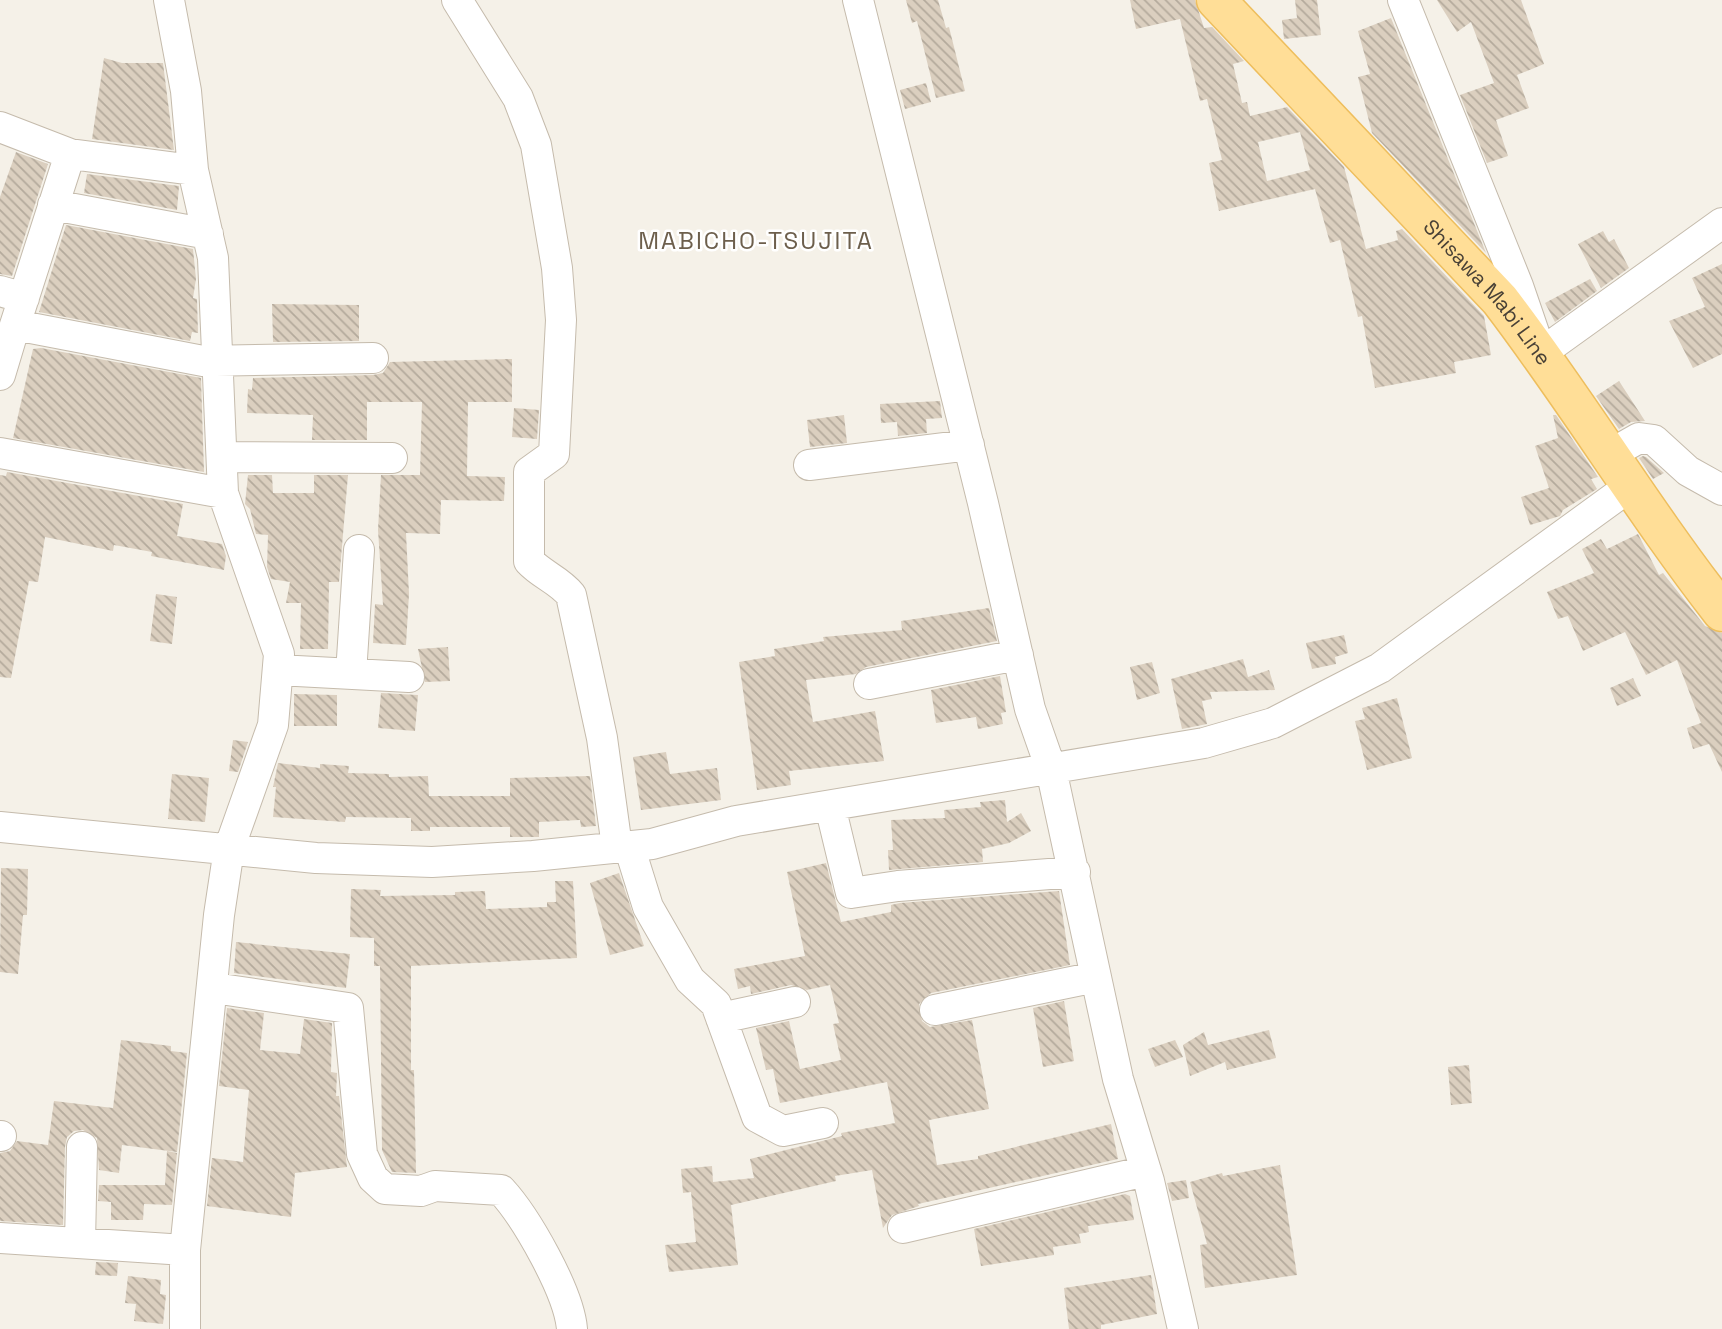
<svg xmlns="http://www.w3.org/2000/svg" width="1722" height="1329" font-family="'Space Grotesk',sans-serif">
<defs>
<pattern id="building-back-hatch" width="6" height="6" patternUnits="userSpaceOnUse" patternTransform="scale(1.75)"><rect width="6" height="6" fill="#dbcfbf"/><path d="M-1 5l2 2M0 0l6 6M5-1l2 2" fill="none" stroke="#b4aa9c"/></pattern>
</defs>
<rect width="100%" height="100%" fill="#f5f1e8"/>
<path fill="url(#building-back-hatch)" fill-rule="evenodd" d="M906,0H938L946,28L949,27L965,91L936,98L917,21L912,23Z
M1130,0H1195L1204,28L1212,27L1244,61L1233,64L1242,103L1247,102L1250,116L1287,107L1344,167L1366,249L1398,240L1396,231L1402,229L1484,316L1491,355L1454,362L1456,373L1375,388L1362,316L1358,317L1340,240L1330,243L1315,189L1219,211L1209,163L1222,160L1207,99L1200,101L1180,19L1136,29ZM1300,132L1310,170L1267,181L1258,142Z
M1295,0H1317L1321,35L1284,39L1282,20L1297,18Z
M1437,0H1521L1544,64L1517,75L1529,108L1496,120L1508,156L1487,163L1460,95L1494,83L1471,22L1457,32Z
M1391,18L1486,253L1372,133L1358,77L1370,74L1358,31Z
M104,58L122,63H163L174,150L92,139Z
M926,83L931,102L905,109L900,90Z
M16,152L48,164L12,276L0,274V197Z
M87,174L179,186L177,210L84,193Z
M66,225L193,249L196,279L193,298L197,299L198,333L192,332L190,341L39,312Z
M1603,231L1609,242L1614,239L1629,268L1601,288L1578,244Z
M1722,264V354L1693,368L1669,321L1705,307L1692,278Z
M1590,279L1597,291L1555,322L1545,303Z
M272,304L359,305V341L273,342Z
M41,348L201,378L204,472L13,438L33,349Z
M512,359V402H468L467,476L505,477L504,501L441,500L440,534L406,533L409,594L406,645L373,643L375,604L383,605L378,530L381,475H420L422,402H367V440H312L313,415L247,413L248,389L252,390L253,378L373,375L383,373L390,362Z
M1619,381L1645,421L1631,422L1619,429L1596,396Z
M940,401L942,418L926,419L927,433L898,436L897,422L881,423L880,404Z
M514,408L539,410L537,439L512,437Z
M844,415L847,443L810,447L807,420Z
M1553,415H1556L1598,477L1591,479L1597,489L1563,510L1560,516L1530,525L1521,497L1549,488L1535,446L1558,438Z
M1643,456L1646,457L1664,473L1653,479L1639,458Z
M7,472L183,504L177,536L222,544L226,556L224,570L151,556L152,552L114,545L113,551L45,537L38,582L29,581L11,678L0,677V475L6,476Z
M248,475H272L273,493H314V475H348L339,582H329L328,649H300L301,603H286L290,582L271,579L267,567L268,535L256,534L250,509L245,504Z
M1638,534L1659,575L1663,573L1705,626L1722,633V772L1709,744L1693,749L1687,728L1701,723L1677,660L1646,675L1625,632L1583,651L1568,616L1558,619L1547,592L1594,573L1582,549L1601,539L1607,549Z
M156,594L177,597L172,644L150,641Z
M989,608L997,641L866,667L856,674L806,680L813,722L875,711L884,761L789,771L791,785L757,790L739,662L775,656L774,649L824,641L823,637L902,630L901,621Z
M1344,635L1348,653L1335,657L1336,664L1312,669L1306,643Z
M448,647L450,681L425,682L418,649Z
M1243,659L1248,677L1269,670L1275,690L1210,692L1212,699L1202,701L1207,724L1182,729L1171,679Z
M1152,662L1160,693L1137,700L1130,667Z
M1000,676L1006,712L1001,713L1003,724L978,729L976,717L936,723L931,690Z
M1633,678L1641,696L1617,706L1610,688Z
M381,693L418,695L415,731L378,728Z
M294,694L337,695V726H294Z
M1397,698L1412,758L1367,770L1355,721L1365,719L1362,708Z
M233,740L248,742L238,772L229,771Z
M666,752L670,774L717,768L721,800L641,810L633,757Z
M278,763L320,768V764L349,766L348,773L389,774V777L428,776L429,796H510V778L590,776L596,826L581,827L580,820L539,822V837H510V827H430V831H411V818L346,817L345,822L273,817L276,787H273Z
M172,774L209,778L205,822L168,819Z
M1005,800L1007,822L1021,813L1031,831L1009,843L982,849L983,862L889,870L888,850H893L891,820L945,818L944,810L981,807L980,802Z
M826,863L841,922L891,912V905L900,903L1059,891L1070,965L931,993L919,1004L922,1021L930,1027L972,1020L989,1109L929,1120L937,1165L978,1159V1156L1111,1124L1118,1159L918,1204L919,1206L892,1215L883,1228L872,1170L835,1176L836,1181L731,1205L738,1265L669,1272L665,1245L696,1242L691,1192L683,1193L681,1169L712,1166L713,1182L754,1178L750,1159L842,1136L841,1133L895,1123L887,1082L780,1103L773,1069L766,1070L756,1028L789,1021L800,1069L841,1060L833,1024L839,1023L830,985L807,990L791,985L751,994L750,986L738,989L734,969L805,956L787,872Z
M1,868L28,869L27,915H23L18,974L0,972Z
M619,873L644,946L610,955L590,883Z
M555,881H573L577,958L411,966V1070H414L416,1173L392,1172L382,1150L380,966H374V938L350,937L351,889L381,890L380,896L455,895V892L485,891L486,909L547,907V902H556Z
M236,942L350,954L346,988L234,973Z
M1064,1001L1074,1061L1043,1067L1033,1008Z
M227,1008L264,1013L260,1050L300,1054L304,1019L332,1023L331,1072L337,1073L336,1096H339L347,1167L295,1173L291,1217L207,1206L212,1158L243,1162L249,1090L219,1086Z
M1269,1030L1276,1058L1227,1070L1225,1062L1190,1076L1183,1045L1204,1032L1208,1045Z
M121,1040L171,1046V1051L187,1053L177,1152L122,1145L119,1173L99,1170L97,1138L83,1130L74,1131L67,1137L65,1147L63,1225L0,1221V1153L10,1151L17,1141L48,1145L54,1101L113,1108Z
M1175,1040L1183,1057L1155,1067L1148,1049Z
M1469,1065L1472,1103L1451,1105L1448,1067Z
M167,1151L177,1153L172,1205L144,1204L143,1220H111V1202L98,1201L99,1185H165Z
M1280,1165L1297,1275L1205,1288L1200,1245L1207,1244L1190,1182L1222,1173L1223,1176Z
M1186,1180L1189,1198L1172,1201L1167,1183Z
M1125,1194L1130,1196L1134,1220L1088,1226L1089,1232L1079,1234L1081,1243L1053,1247L1054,1255L981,1266L974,1229Z
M96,1262L118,1263L117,1276L95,1275Z
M1151,1275L1157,1314L1101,1325V1329H1069L1064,1288Z
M128,1276L161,1280L160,1294L166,1295L163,1324L134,1321L136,1304L125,1303Z"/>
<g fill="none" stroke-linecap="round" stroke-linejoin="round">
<g stroke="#c5bbac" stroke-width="32">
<path id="minor" d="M169,0L186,91L193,170L213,258L223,493L279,654L273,725L229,849L219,915L185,1250V1329
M457,0L518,98L536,145L557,268L561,320L554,454L529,472V561C542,575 559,580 571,595L602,738L617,847
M858,0L983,503L1030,709L1051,769L1118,1079L1149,1181L1183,1329
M1403,0L1518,286L1541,353L1722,223
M0,127L70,154
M53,205L208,234
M0,291L24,298
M15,325L70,154L193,170
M0,375L15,325L203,361L373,358
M0,453L223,493
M1609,455L1639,438L1654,440L1688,471L1722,490
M223,457L392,458
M809,465L969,445
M278,670L409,677
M351,674L359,550
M869,684L1018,655
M830,806L851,893L898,886L1075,872
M0,827L316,858L432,862L533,856L652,844L736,821L1204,743L1273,723L1380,668L1629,487
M629,846L648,907L690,980L716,1004L757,1117L783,1131L823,1123
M214,988L348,1008L362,1154L373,1178L385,1189L421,1191L435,1186L501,1190C526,1217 569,1292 572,1329
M935,1010L1096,977
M721,1018L795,1002
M0,1136H1
M903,1228L1146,1171
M0,1238L185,1250
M80,1243L82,1147"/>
</g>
<g stroke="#eebe5d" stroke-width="41">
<g id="major">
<path id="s1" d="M1216,0L1500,300C1578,402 1643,511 1722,612"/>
</g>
</g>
<use href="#minor" stroke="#fff" stroke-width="30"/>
<use href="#major" stroke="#ffde97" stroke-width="38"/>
</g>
<g text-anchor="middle" stroke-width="5" stroke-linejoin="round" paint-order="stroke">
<g font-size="21" fill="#494136" stroke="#fff">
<text dy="7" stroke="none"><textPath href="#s1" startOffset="399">Shisawa Mabi Line</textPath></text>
</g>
<g font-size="24" letter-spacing="2" fill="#6d5f4c" stroke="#fff">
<text x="756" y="249">MABICHO-TSUJITA</text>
</g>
</g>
</svg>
